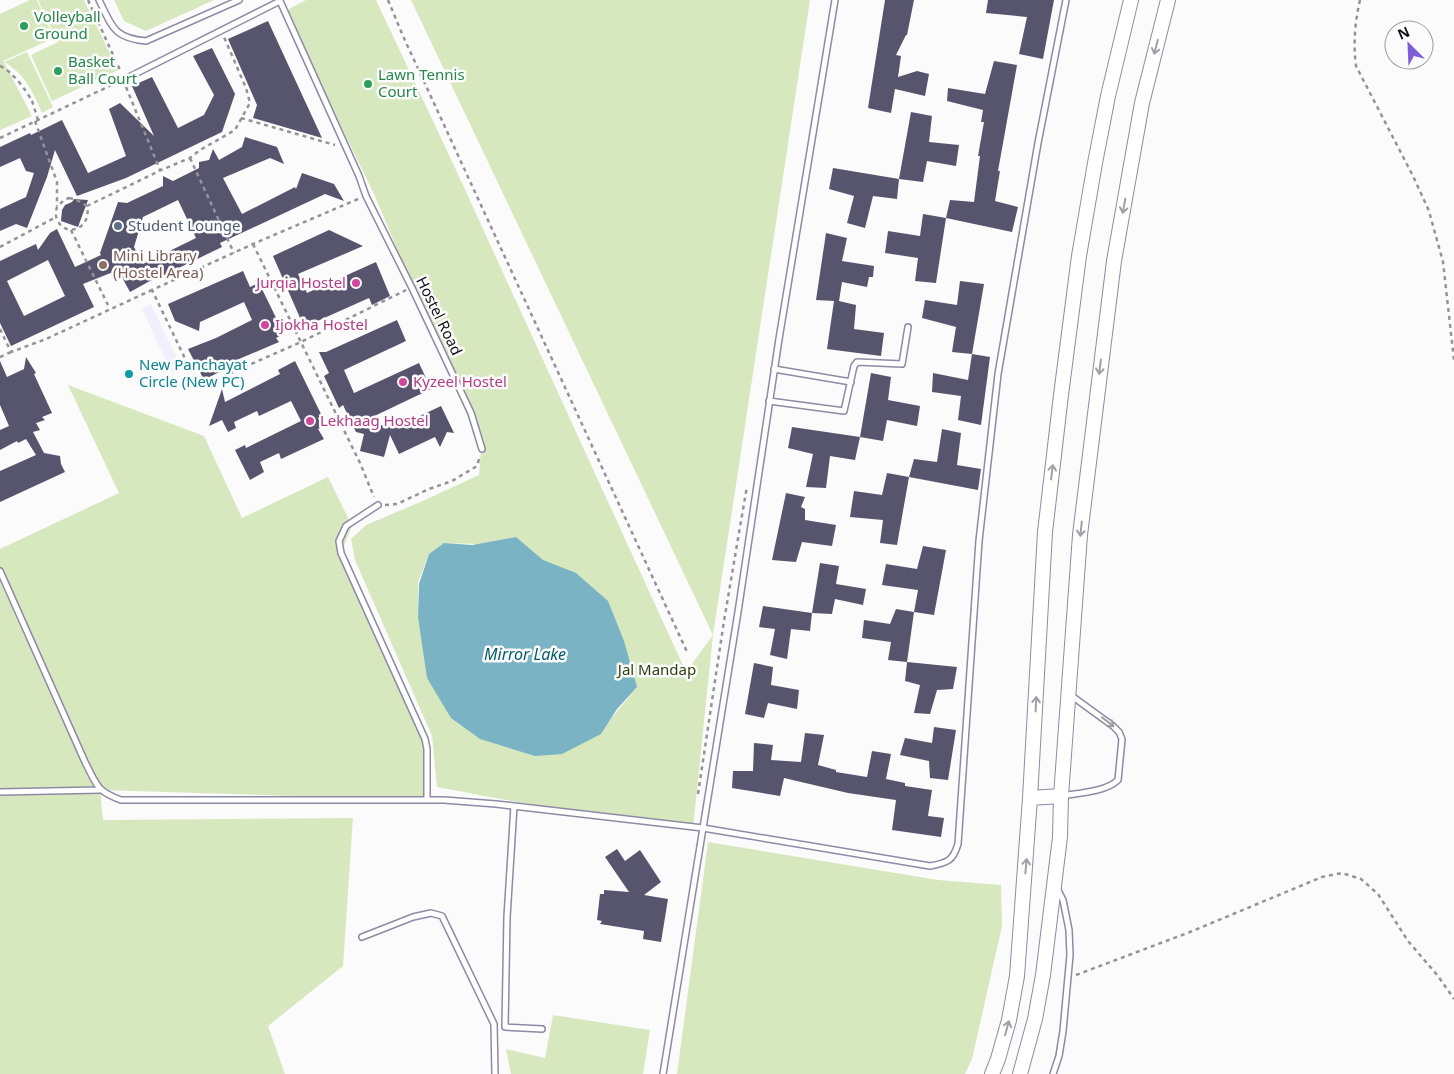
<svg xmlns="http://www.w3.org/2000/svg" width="1454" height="1074" font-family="'Noto Sans',sans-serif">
<rect width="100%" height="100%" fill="#fbfbfb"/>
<path fill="#f2effd" d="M151,304L181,367L171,372L142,309Z"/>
<path fill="#d7e8bf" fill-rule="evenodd" d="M30,0H37L54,38L3,61L4,62L27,52L53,107L42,113C33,92 25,74 4,62L32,116L0,130V14Z
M38,0H84L118,70L52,101L31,55L58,42Z
M114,0H214L146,31L124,21Z
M306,0H376L450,157L686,672L713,635L411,0H810L713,635L693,828L587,815L437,787L432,736L355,560L351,539L366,525L425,500L479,475L481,449L374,194L285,11ZM516,537L543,560L637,687L596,737L418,617V582L429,554L444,543L477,544Z
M68,385L204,436L242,518L328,477L352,526L341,553L427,749V800L100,790L103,820L353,818L343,966L268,1026L285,1074H0V579L66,719L0,574V549L119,493Z
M708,842L938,880L1001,885L1002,926L972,1059L965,1074H677Z
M553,1015L650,1030L643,1074H511L506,1049L545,1058Z"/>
<path fill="#79b3c4" d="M516,537L543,560L576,573L608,601L624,641L637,687L617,709L601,734L562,754L535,756L480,739L451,718L427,678L418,617L419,584L429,554L444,543L472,545Z"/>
<path fill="#57546d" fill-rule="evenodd" d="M885,0H914L907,35H906L896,55L901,56L898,77L917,71L929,74L925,96L895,89L891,113L868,108Z
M988,0H1054L1043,59L1019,54L1027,17L986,13Z
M268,21L322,138L253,118L257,105L228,39Z
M212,48L235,94L222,132L126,178L77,196L55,150L47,177L27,228L16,224L0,231V209L26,197L34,173L26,171L20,158L0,167V147L30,133L31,135L62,120L88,173L126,156L109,109L120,103L154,136L132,86L152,77L178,128L204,115L214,95L193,56Z
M994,61L1017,65L998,171H1000L995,201L1018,207L1012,232L946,218L950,200L974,202L980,156H978L984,122H981L983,110L947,101L948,88L985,94Z
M911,112L932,116L929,142L959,145L956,166L927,161L923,182L899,179Z
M245,137L277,147L284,164L270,158L223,178L242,214L295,187L296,189L302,173L334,184L344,201L325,194L220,243L222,247L160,277L159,276L130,292L118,270L83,284L94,307L11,346L0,323V261L36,244L38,250L50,233L57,229L75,267L101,255L100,253L118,202L127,203L163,186V176L173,181L199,168V162L209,160L213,149L219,160L242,147ZM178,200L196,238L143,264L134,247L143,217ZM48,260L65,296L24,316L7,281Z
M833,168L899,179L897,199L873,196L865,228L847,223L854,196L829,189Z
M74,199L88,200L78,227L61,221L62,210L65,205L72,202Z
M923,214L946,218L936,283L915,281L918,258L885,253L888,231L920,236Z
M329,230L363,246L298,274L307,293L376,262L390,296L372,305L369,298L304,327L273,256Z
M826,233L847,238L842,261L874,266L873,277H869L867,287L842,282L839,301L856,305L854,329L884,333L881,356L827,349L834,301L816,300Z
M243,271L250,287L259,283L284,334L276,338L279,342L218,368L219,372L204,380L188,349L216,338L252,320L244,302L200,322L199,331L175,321L168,304Z
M960,281L984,284L972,354L952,352L956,327L922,318L925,300L957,305Z
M397,320L406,341L344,370L354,393L419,363L431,389L364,421L394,428L441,406L454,433L447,432L440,447L435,437L399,454L390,435L384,457L360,451L364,434L356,432L343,405L339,408L324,376L329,373L319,352H326Z
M972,354L990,357L981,425L958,420L961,396L932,392L933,373L968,380Z
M26,357L36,373L34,374L52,413L42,417L45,420L36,423L40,430L33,432L44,453L60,456L61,464L65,472L0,502V471L36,455L26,439L18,443L17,441L0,450V430L9,426L0,405V361L7,377L24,369Z
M295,361L322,416L318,418L322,427L318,429L324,439L281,459L279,453L260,462L264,472L250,480L235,450L245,445L246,448L301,421L291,401L259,416L257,411L234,422L236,428L228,432L222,420L209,426L222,389L225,402L280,374L278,370Z
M871,373L891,377L888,400L920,406L917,426L887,420L883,441L860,437Z
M792,427L860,437L855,460L830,456L826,488L806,487L813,454L788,448Z
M942,429L961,433L957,465L981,469L978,490L909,477L914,459L937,462Z
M887,473L909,477L897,545L880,543L883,520L850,517L854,491L882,495Z
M786,493L805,497L801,507L805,509V520L836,525L832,546L802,542L796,562L772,560Z
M923,546L946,550L934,615L914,612L918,590L882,585L886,564L917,569Z
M820,563L839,566L836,584L866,589L863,605L835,599L832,614L812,613Z
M763,606L812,613L810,631L791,629L787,659L770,655L775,629L759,627Z
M896,609L914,612L907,662L888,660L891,642L862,638L864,620L890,624Z
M907,662L957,667L953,689L937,690L930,714L914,713L920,685L905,681Z
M754,663L773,667L771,685L799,690L797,709L768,703L764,718L745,714Z
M934,727L956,730L948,780L930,778L929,761L900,755L905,738L932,743Z
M805,733L824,735L818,765L836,770V772L867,777L872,751L891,754L886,779L905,783V786L932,790L928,816L944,818L941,837L892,830L896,800L848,793L784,778L780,796L732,788L733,771H753L754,743L773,745L771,760L801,762Z
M617,849L625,861L640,850L661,882L644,895L668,899L661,942L643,939L644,931L600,924L602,921L597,920L600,894H604V890L629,892L605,857Z"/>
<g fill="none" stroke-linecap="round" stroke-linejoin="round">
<g stroke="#8e8aa6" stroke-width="8">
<path id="lane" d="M99,0C112,26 113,38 146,41L239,0
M835,0L779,339L738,612L703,828L930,866C947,863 953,861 958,844L979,541L998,374L1038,143L1066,0
M123,80L280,1L359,176L366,196L412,288L471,413L482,449
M774,369L851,382
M769,401L844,411L854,366L857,362L902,364L908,327
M378,505L346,526L339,541L341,553L425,739L427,749V800
M0,571L85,762C97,785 96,791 121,800H444L496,804L703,828L663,1074
M0,792L100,790
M1061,796C1078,793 1106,792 1118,780L1122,739L1119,732L1113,726L1069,694
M514,806L507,917L505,1027L542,1029
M362,937L413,917L431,913L442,916L494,1024L495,1074
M1053,1074L1059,1056L1063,1031L1070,955L1069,930L1063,900L1057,888"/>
</g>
<g stroke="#8e8aa6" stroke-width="16">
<path id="secondary" d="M1030,798L1061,796
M992,1074L998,1059L1009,1020L1017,976L1030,798L1045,532L1061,395L1079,256L1095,163L1108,96L1131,0
M1020,1074L1035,1019L1043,975L1060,837L1061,796L1080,535L1114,261L1142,103L1168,0"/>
</g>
<path stroke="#949498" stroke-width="2.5" stroke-dasharray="4 4" stroke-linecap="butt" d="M88,0L120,70
M388,0L403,36L688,654
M1360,0C1355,22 1353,43 1356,66L1413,176L1429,211L1443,262L1454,360
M0,66C12,71 26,90 32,101C34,107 36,114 38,120
M126,87L160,170
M241,118L335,145
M35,121L57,182V206
M0,138L116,83
M190,158L234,253
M69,198L75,199L87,206C92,230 64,238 57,219C55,215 56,211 57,207L64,200Z
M358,199L253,244L152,290L193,375L211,389L215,380L301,342L406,290
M87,206L161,170L190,158L200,150L235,130L250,103L246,88L224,37
M71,230L108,305
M253,244L360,463L374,497
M0,247L56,217
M0,329L11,352L46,339L152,290
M0,357L11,352
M385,505L397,504L429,489L452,481L477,466L480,456
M698,794L724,621L747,486
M1076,975L1190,932L1322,877L1342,873L1361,879L1378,894L1408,941L1438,976L1454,999"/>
<use href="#lane" stroke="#fff" stroke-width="5"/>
<use href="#secondary" stroke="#fff" stroke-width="14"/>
</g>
<defs><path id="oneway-shaft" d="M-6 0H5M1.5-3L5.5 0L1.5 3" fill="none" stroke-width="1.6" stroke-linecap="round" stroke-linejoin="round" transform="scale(1.25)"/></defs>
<g stroke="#a0a0a4">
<use href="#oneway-shaft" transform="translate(1156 47) rotate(104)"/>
<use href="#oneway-shaft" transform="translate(1124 206) rotate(100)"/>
<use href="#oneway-shaft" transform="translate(1100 367) rotate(97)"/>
<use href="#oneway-shaft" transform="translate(1052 472) rotate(-83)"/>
<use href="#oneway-shaft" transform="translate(1081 529) rotate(96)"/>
<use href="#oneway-shaft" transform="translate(1036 704) rotate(-87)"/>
<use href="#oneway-shaft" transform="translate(1108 722) rotate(38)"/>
<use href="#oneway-shaft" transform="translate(1026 866) rotate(-85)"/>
<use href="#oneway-shaft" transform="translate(1007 1028) rotate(-75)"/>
</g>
<g fill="#2e9e5b" stroke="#fbfbfb" stroke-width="2">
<circle cx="24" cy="26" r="5"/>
<circle cx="58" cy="71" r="5"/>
<circle cx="368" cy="84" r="5"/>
</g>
<circle fill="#5c6f8a" stroke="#fbfbfb" stroke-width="2" cx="118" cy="226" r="5"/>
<circle fill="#8d6e63" stroke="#fbfbfb" stroke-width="2" cx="103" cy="265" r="5"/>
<g fill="#d1479c" stroke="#fbfbfb" stroke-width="2">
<circle cx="356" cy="283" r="5"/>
<circle cx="265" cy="325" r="5"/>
<circle cx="403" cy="382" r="5"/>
<circle cx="310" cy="421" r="5"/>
</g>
<circle fill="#0f9aa8" stroke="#fbfbfb" stroke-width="2" cx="129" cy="374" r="5"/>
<g text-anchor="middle" stroke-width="5" stroke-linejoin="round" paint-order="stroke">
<g font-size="15" fill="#27864d" stroke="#fbfbfb" text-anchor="start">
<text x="34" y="22">Volleyball<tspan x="34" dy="17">Ground</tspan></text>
<text x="68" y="67">Basket<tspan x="68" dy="17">Ball Court</tspan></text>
<text x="378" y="80">Lawn Tennis<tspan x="378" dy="17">Court</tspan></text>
</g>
<g font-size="15" fill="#4e5e75" stroke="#fbfbfb" text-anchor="start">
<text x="128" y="231">Student Lounge</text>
</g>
<g font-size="15" fill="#785e54" stroke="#fbfbfb" text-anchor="start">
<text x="113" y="261">Mini Library<tspan x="113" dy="17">(Hostel Area)</tspan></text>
</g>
<g font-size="15" fill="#b23c85" stroke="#fbfbfb" text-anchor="start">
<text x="346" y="288" text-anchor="end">Jurqia Hostel</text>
<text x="275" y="330">Ijokha Hostel</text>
<text x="413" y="387">Kyzeel Hostel</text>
<text x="320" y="426">Lekhaag Hostel</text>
</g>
<g font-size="15" fill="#12111b" stroke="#fbfbfb">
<text transform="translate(439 316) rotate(64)" y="5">Hostel Road</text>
</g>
<g font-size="15" fill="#0d838f" stroke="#fbfbfb" text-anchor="start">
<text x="139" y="370">New Panchayat<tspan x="139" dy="17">Circle (New PC)</tspan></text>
</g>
<g font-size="15" fill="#30410e" stroke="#fbfbfb">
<text x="657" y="675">Jal Mandap</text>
</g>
<g font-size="16" font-style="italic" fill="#035a6b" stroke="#fbfbfb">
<text x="525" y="660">Mirror Lake</text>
</g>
</g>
<g transform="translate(1409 45) rotate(336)"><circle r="24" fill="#fbfbfb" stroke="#9e9da1"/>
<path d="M0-4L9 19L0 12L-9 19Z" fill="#7f5dd7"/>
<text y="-8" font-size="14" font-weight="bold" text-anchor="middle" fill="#12111b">N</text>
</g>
</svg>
